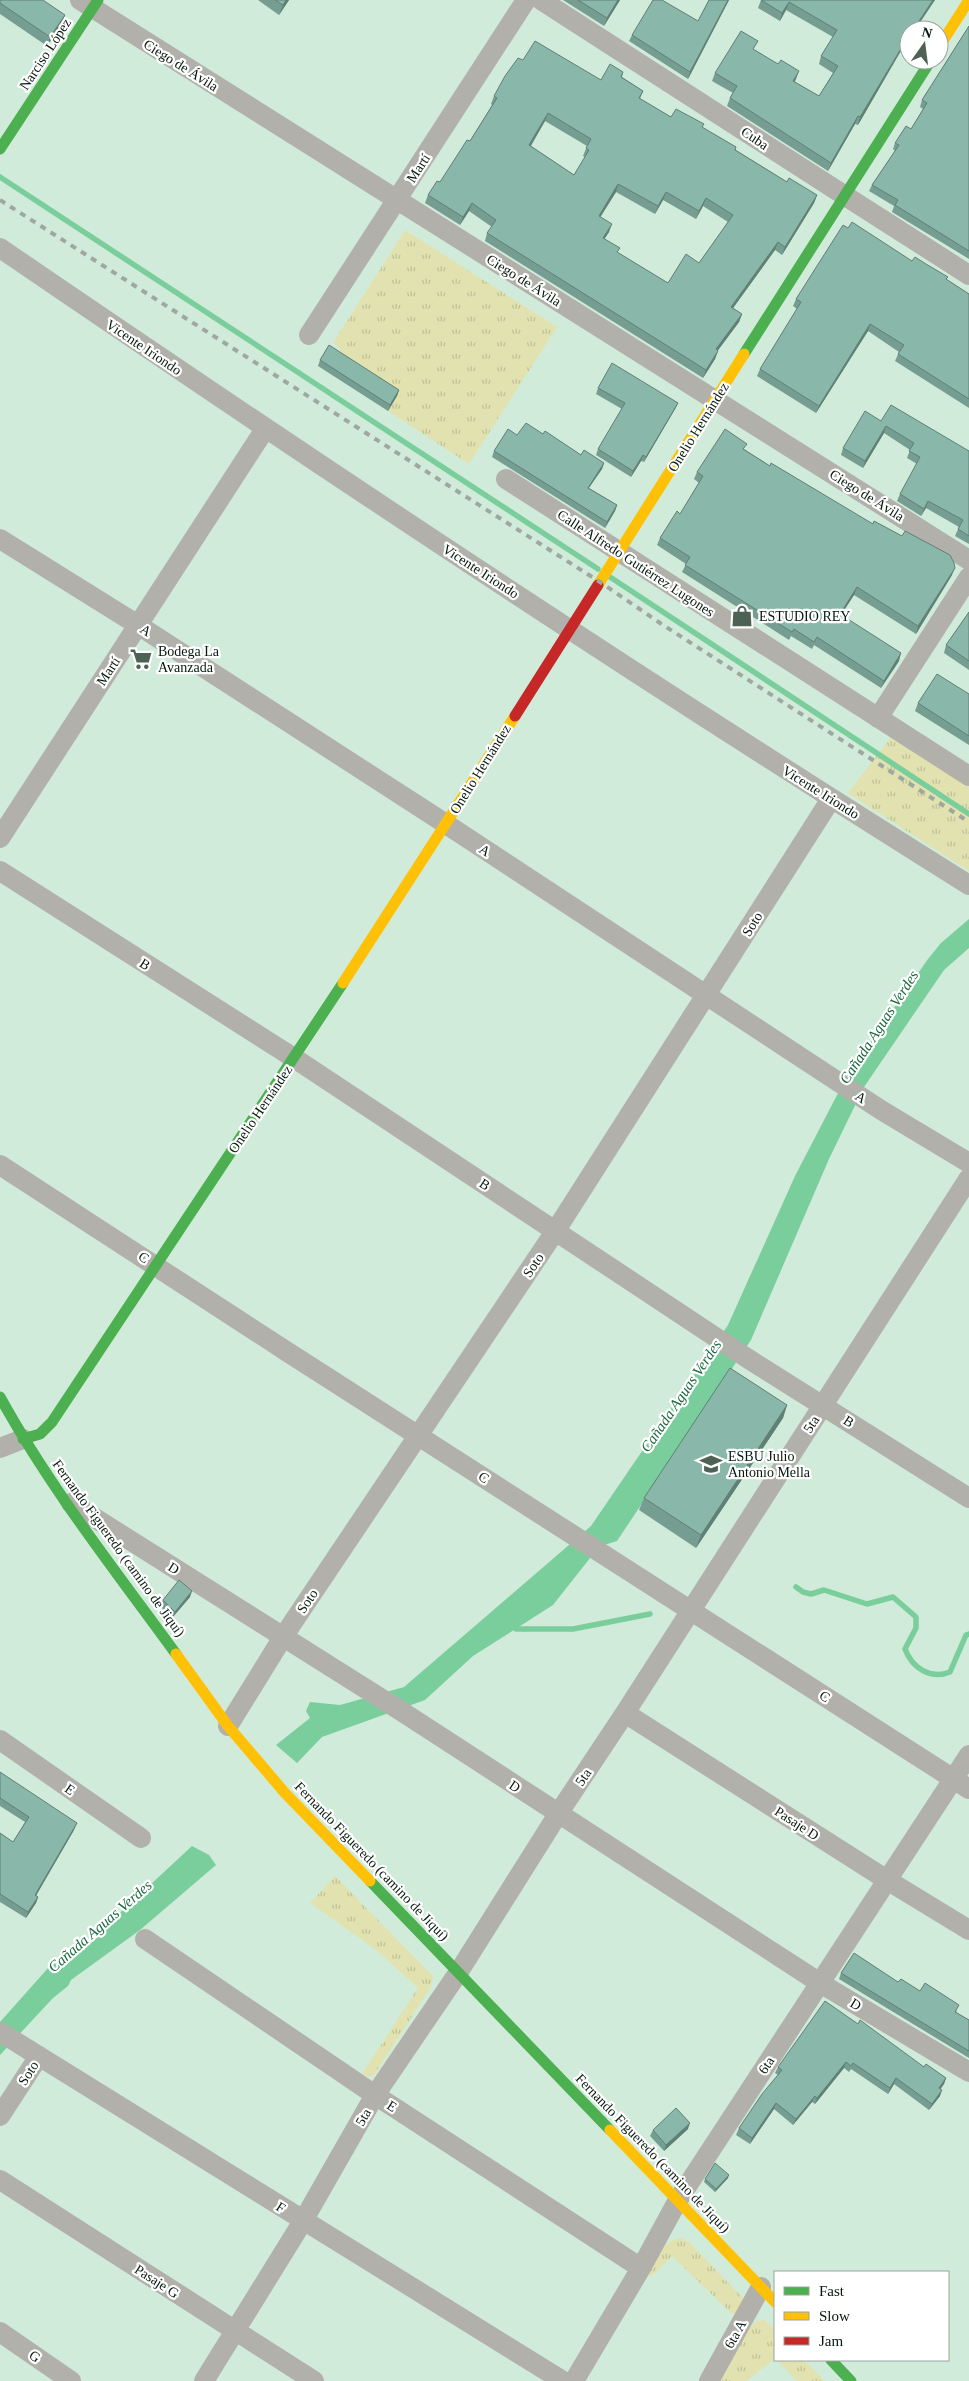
<svg xmlns="http://www.w3.org/2000/svg" width="969" height="2381" font-family="Georgia,serif">
<defs>
<pattern id="grass-tufts" width="24" height="20" patternUnits="userSpaceOnUse" patternTransform="scale(1.25)"><rect width="24" height="20" fill="#e1e2b0"/><path d="M3 7l-1-3M5 7V3M7 7l1-3M15 17l-1-3M17 17v-4M19 17l1-3" fill="none" stroke="#c0c196"/></pattern>
</defs>
<rect width="100%" height="100%" fill="#d1ebda"/>
<path fill="url(#grass-tufts)" d="M405,230L557,327L469,464L388,411L336,357L341,349L333,343Z
M892,736L969,786V871L848,793Z
M335,1876L433,1976L431,1987L374,2075L369,2077L362,2074L418,1988L375,1949L310,1903Z
M680,2238L689,2242L745,2300L740,2311L732,2314L672,2256L651,2277L645,2270C655,2256 662,2242 680,2238Z
M765,2320L775,2330V2358L747,2381H719L749,2327L757,2321Z
M777,2360H804L825,2381H797Z"/>
<path fill="#7ace9c" d="M969,919V948L944,970L864,1087L829,1159L751,1340L617,1541L604,1545L594,1553L553,1605L473,1656L425,1700L322,1737L297,1763L276,1745L310,1718L306,1711L310,1702L340,1705L404,1687L591,1526L728,1325L795,1176L848,1074L928,959L941,943Z
M192,1846L209,1855L216,1865L140,1930L71,1980L68,1986L53,1998L0,2055V2022L49,1967L94,1937Z"/>
<g fill="none" stroke-linecap="round" stroke-linejoin="round">
<path stroke="#7ace9c" stroke-width="5.5" d="M0,177L598,569
M610,577L969,814
M796,1587L803,1592L811,1594L824,1590L867,1604L893,1597L916,1617V1628L905,1649C912,1668 931,1680 950,1672L966,1635L969,1634
M516,1629H573L650,1614"/>
<path stroke="#b2b0ab" stroke-width="20" d="M80,0L969,560
M541,0C684,92 826,184 969,275
M0,248C319,466 641,680 969,885
M309,335L526,0
M506,479L969,776
M0,539L138,625L446,824L881,1110L969,1163
M878,718L969,577
M0,838L265,429
M0,871L294,1058L747,1358L969,1498
M0,1165L286,1351L969,1789
M0,1448L23,1439
M71,1503L401,1711L820,1983L969,2072
M625,1713L887,1880L969,1930
M228,1726L283,1637L556,1230L831,799
M0,1740L141,1838
M145,1939L375,2095L641,2268
M0,2032L563,2381
M0,2116L39,2056
M0,2180L314,2381
M0,2332L71,2381
M204,2381L303,2221L375,2095L458,1973L558,1814L625,1713L969,1178
M574,2381L641,2268L678,2200L969,1755
M709,2381L761,2287"/>
<path stroke="#4caf50" stroke-width="11" d="M0,149L98,0
M744,354L931,60
M0,1397C50,1488 115,1570 176,1654
M23,1439L40,1434L52,1422L343,983
M370,1881L610,2130
M831,2360L851,2381"/>
<path stroke="#ffc107" stroke-width="11" d="M939,47L969,0
M598,585L744,354
M343,983L515,716
M176,1654L228,1726L285,1793L370,1881
M610,2130L775,2302"/>
<path stroke="#c62828" stroke-width="11" d="M515,716L598,585"/>
<path stroke="#9ea89e" stroke-width="4" stroke-dasharray="6 6" stroke-linecap="butt" d="M0,200L600,582L660,623L969,822"/>
</g>
<path fill="#769d91" fill-rule="evenodd" d="M0,0L62,24L47,46L0,14Z
M258,0H289L279,15Z
M563,0H620L604,26Z
M709,0H729L688,79L629,41L632,35L698,21Z
M761,0H935L909,30V39L899,54L858,125L855,124L828,171L727,106L730,98L733,93L712,81L715,73L755,50L796,79L795,82L819,96L833,73L819,64L821,56L833,37L786,10L780,21L758,8Z
M969,26V259L892,212L894,206L869,191L872,185L895,151L893,149L895,143L911,129L923,109L920,107L922,100Z
M623,72L622,77L643,91L640,99L671,117L703,128L736,147V150L787,182L817,195L814,203L782,255L775,250L733,308L742,314L739,322L718,350L715,359L703,378L485,241L487,233L492,227L469,211L460,225L425,203L428,195L440,182L470,141L492,105L491,104L494,96L601,80ZM545,121L587,146L583,156L585,157L574,175L531,146ZM616,192L655,214L663,200L696,219L703,206L728,222L699,263L668,283L618,253L604,239L609,232L600,217Z
M848,228L947,280L969,294V408L895,361L899,352L868,331L816,413L757,376L760,369L797,309L793,306L796,299Z
M320,360L399,390L397,396L388,411L318,366Z
M598,388L678,403L675,409L644,462L641,461L631,477L596,455L598,449L622,409L596,394Z
M881,421L969,451V544L955,536L959,527L926,508L921,516L897,501L900,494L917,464L907,458L910,450L884,433L863,468L841,455L843,448Z
M543,434L581,455L604,463L602,469L589,488L617,505L615,511L605,528L492,457L494,451L517,435Z
M744,449L770,466L952,575L916,634L854,595L841,615L899,661L881,688L814,645L812,649L791,636L789,640L682,572L686,564L657,545L660,538L680,514L699,483L694,479L697,472Z
M969,612V670L944,653L946,645Z
M969,694V745L915,711L918,703Z
M787,1405L783,1418L696,1548L639,1510L644,1498Z
M190,1597L172,1618L160,1606L163,1600Z
M0,1772L74,1830L36,1895L38,1897L36,1903L26,1918L0,1902V1833L13,1842L25,1822L0,1806Z
M841,1973L898,1982L920,1991L957,2011L956,2012L969,2020V2058L839,1979Z
M858,2024L924,2067L946,2078L944,2084L940,2089V2096L929,2110L894,2084L888,2094L851,2069L849,2072L844,2068L815,2104L812,2102L793,2125L774,2109L750,2144L736,2135L739,2128L778,2075L775,2073L778,2067Z
M688,2129L664,2151L650,2136L653,2130Z
M728,2178L715,2192L704,2182L705,2179Z"/>
<path fill="#608076" d="M286,0H289L279,15L283,5Z
M618,0H620L604,26L607,18Z
M728,0H729L688,79L690,72Z
M933,0H935L915,30H913Z
M789,2L786,10L780,21L782,13Z
M65,15L62,24L47,46L50,37Z
M909,36V39L899,54L858,125L860,117L902,47Z
M799,71L796,79L790,88L793,81Z
M548,113L545,121L526,153L529,145Z
M858,116L855,124L828,171L831,163Z
M618,184L616,192L596,224L599,216Z
M666,192L663,200L655,214L658,206Z
M817,195L814,203L782,255L785,247Z
M706,198L703,206L696,219L699,211Z
M472,203L469,211L460,225L463,217Z
M612,224L609,232L600,246L603,238Z
M778,242L775,250L728,315L731,307Z
M742,314L739,322L713,357L716,349Z
M870,324L868,331L816,413L819,406Z
M718,351L715,359L703,378L706,370Z
M399,390L397,396L388,411L390,405Z
M678,403L675,409L644,462L646,457Z
M886,426L884,433L863,468L865,461Z
M643,455L641,461L631,477L633,471Z
M604,463L602,469L585,493L588,488Z
M928,501L926,508L921,516L924,509Z
M617,505L615,511L605,528L607,522Z
M955,568L952,575L916,634L918,626Z
M857,587L854,595L837,621L840,614Z
M901,653L899,661L881,688L884,681Z
M787,1405L783,1418L696,1548L701,1535Z
M192,1591L190,1597L172,1618L175,1612Z
M77,1823L74,1830L33,1901L35,1895Z
M38,1897L36,1903L26,1918L28,1912Z
M846,2062L844,2068L815,2104L817,2098Z
M896,2078L894,2084L888,2094L890,2088Z
M946,2078L944,2084L937,2094L939,2088Z
M942,2090L940,2096L929,2110L932,2104Z
M815,2096L812,2102L793,2125L796,2119Z
M776,2103L774,2109L750,2144L752,2138Z
M690,2123L688,2129L664,2151L666,2145Z
M729,2175L728,2178L715,2192L716,2189Z"/>
<path fill="#89b7a9" stroke="#608076" fill-rule="evenodd" d="M0,0H43L65,15L50,37L0,3Z
M275,0H286L283,5Z
M578,0H618L607,18Z
M653,0H662L698,21L709,0H728L690,72L632,35Z
M761,0H933L913,30H909V36L902,47L860,117L858,116L831,163L730,98L737,86L715,73L741,31L758,41L753,49L778,64L781,60L799,71L793,81L819,96L838,66L821,56L837,30L789,2L782,13Z
M969,26V251L895,205L898,200L872,185L899,145L895,143L906,126L911,129L927,103L922,100Z
M535,41L601,80L610,64L623,72L621,77L643,91L639,98L671,117L676,109L704,124L702,127L736,147L735,150L787,182L789,178L817,195L785,247L778,242L731,307L742,314L716,349L718,351L706,370L487,233L496,220L472,203L463,217L428,195L437,181L440,182L467,140L470,141L497,98L494,96L505,76L518,58L523,60ZM548,113L591,139L586,148L589,150L574,175L529,145ZM618,184L658,206L666,192L699,211L706,198L733,215L699,263L686,254L668,283L617,252L620,248L603,238L612,224L599,216Z
M852,222L912,261L915,257L926,264L948,277L946,279L969,294V399L898,354L904,345L870,324L819,406L760,369L801,302L796,299L843,225L848,228Z
M329,345L399,390L390,405L320,360Z
M612,363L678,403L646,457L643,455L633,471L598,449L625,403L598,388Z
M891,405L969,451V536L958,529L963,520L928,501L924,509L900,494L920,457L909,451L914,443L886,426L865,461L843,448L865,411L881,421Z
M526,423L543,434L545,431L581,455L584,450L604,463L588,488L617,505L607,522L494,451L508,429L517,435Z
M725,429L747,444L743,449L770,466L771,463L873,524L874,521L902,536L905,531L950,555L954,563L955,568L918,626L857,587L840,614L901,653L884,681L817,637L814,642L794,629L792,632L685,565L690,557L660,538L677,511L680,514L703,476L697,472Z
M969,612V661L946,645Z
M937,674L969,694V736L918,703Z
M730,1368L787,1405L701,1535L644,1498Z
M179,1580L192,1591L175,1612L163,1600Z
M0,1772L77,1823L35,1895L38,1897L28,1912L0,1894V1833L13,1842L29,1817L0,1798Z
M854,1953L898,1982L901,1979L920,1991L925,1983L959,2005L955,2012L969,2020V2051L841,1973Z
M825,2001L858,2024L860,2020L924,2067L926,2064L946,2078L939,2088L942,2090L932,2104L896,2078L890,2088L853,2063L851,2066L846,2062L817,2098L815,2096L796,2119L776,2103L752,2138L739,2128L762,2094L782,2070L778,2067Z
M676,2108L690,2123L666,2145L653,2130Z
M715,2163L729,2175L716,2189L705,2179Z"/>
<defs>
<g id="shop-bare" transform="scale(1.725)"><path d="M-5-2.5h2.3a2.7 3.5 0 0 1 5.4 0H5L5.5 6h-11ZM-1.5-2.5h3a1.5 2.3 0 0 0-3 0Z" fill="#4d6255" stroke="#fff" stroke-width="2.5" paint-order="stroke"/></g>
<g id="supermarket-bare" transform="scale(1.725)"><path d="M-6-5.5h2.5l.6 2H6L4.5 2H-2.5L-4.4-4H-6ZM-1.5 3.2a1.3 1.3 0 1 0 .1 0ZM3 3.2a1.3 1.3 0 1 0 .1 0Z" fill="#4d6255" stroke="#fff" stroke-width="2.5" paint-order="stroke"/></g>
<g id="school-bare" transform="scale(1.725)"><path d="M0-5L7-2L0 1L-7-2ZM-4 1L0 2.5L4 1V4Q0 6-4 4Z" fill="#4d6255" stroke="#fff" stroke-width="2.5" paint-order="stroke"/></g>
</defs>
<g fill-rule="evenodd">
<use href="#shop-bare" x="742" y="616"/>
<use href="#supermarket-bare" x="141" y="659"/>
<use href="#school-bare" x="711" y="1464"/>
</g>
<g text-anchor="middle" stroke-width="4.5" stroke-linejoin="round" paint-order="stroke">
<g font-size="14" fill="#06180d" stroke="#fff">
<text transform="translate(45 54) rotate(-57)" y="5">Narciso López</text>
<text transform="translate(181 65) rotate(32)" y="5">Ciego de Ávila</text>
<text transform="translate(755 138) rotate(34)" y="5">Cuba</text>
<text transform="translate(418 168) rotate(-57)" y="5">Martí</text>
<text transform="translate(524 280) rotate(32)" y="5">Ciego de Ávila</text>
<text transform="translate(144 347) rotate(34)" y="5">Vicente Iriondo</text>
<text transform="translate(698 427) rotate(-58)" y="5">Onelio Hernández</text>
<text transform="translate(867 495) rotate(32)" y="5">Ciego de Ávila</text>
<text transform="translate(636 563) rotate(33)" y="5">Calle Alfredo Gutiérrez Lugones</text>
<text transform="translate(481 571) rotate(33)" y="5">Vicente Iriondo</text>
<text transform="translate(146 630) rotate(33)" y="5">A</text>
<text transform="translate(108 671) rotate(-57)" y="5">Martí</text>
<text transform="translate(480 769) rotate(-58)" y="5">Onelio Hernández</text>
<text transform="translate(821 792) rotate(32)" y="5">Vicente Iriondo</text>
<text transform="translate(485 850) rotate(33)" y="5">A</text>
<text transform="translate(752 924) rotate(-58)" y="5">Soto</text>
<text transform="translate(145 964) rotate(32)" y="5">B</text>
<text transform="translate(861 1097) rotate(33)" y="5">A</text>
<text transform="translate(260 1109) rotate(-56)" y="5">Onelio Hernández</text>
<text transform="translate(485 1184) rotate(33)" y="5">B</text>
<text transform="translate(144 1257) rotate(33)" y="5">C</text>
<text transform="translate(533 1265) rotate(-56)" y="5">Soto</text>
<text transform="translate(849 1421) rotate(33)" y="5">B</text>
<text transform="translate(811 1424) rotate(-57)" y="5">5ta</text>
<text transform="translate(484 1477) rotate(33)" y="5">C</text>
<text transform="translate(119 1548) rotate(54)" y="5">Fernando Figueredo (camino de Jiquí)</text>
<text transform="translate(174 1568) rotate(32)" y="5">D</text>
<text transform="translate(307 1601) rotate(-56)" y="5">Soto</text>
<text transform="translate(825 1696) rotate(33)" y="5">C</text>
<text transform="translate(583 1777) rotate(-56)" y="5">5ta</text>
<text transform="translate(515 1786) rotate(33)" y="5">D</text>
<text transform="translate(70 1789) rotate(35)" y="5">E</text>
<text transform="translate(797 1823) rotate(33)" y="5">Pasaje D</text>
<text transform="translate(372 1861) rotate(46)" y="5">Fernando Figueredo (camino de Jiquí)</text>
<text transform="translate(856 2004) rotate(31)" y="5">D</text>
<text transform="translate(766 2065) rotate(-57)" y="5">6ta</text>
<text transform="translate(28 2073) rotate(-57)" y="5">Soto</text>
<text transform="translate(392 2106) rotate(33)" y="5">E</text>
<text transform="translate(363 2117) rotate(-60)" y="5">5ta</text>
<text transform="translate(653 2153) rotate(46)" y="5">Fernando Figueredo (camino de Jiquí)</text>
<text transform="translate(281 2207) rotate(32)" y="5">F</text>
<text transform="translate(157 2281) rotate(33)" y="5">Pasaje G</text>
<text transform="translate(735 2334) rotate(-61)" y="5">6ta A</text>
<text transform="translate(35 2356) rotate(35)" y="5">G</text>
</g>
<g font-size="14" fill="#06180d" stroke="#fff" text-anchor="start">
<text x="759" y="621">ESTUDIO REY</text>
<text x="158" y="656">Bodega La<tspan x="158" dy="16">Avanzada</tspan></text>
<text x="728" y="1461">ESBU Julio<tspan x="728" dy="16">Antonio Mella</tspan></text>
</g>
<g font-size="15" font-style="italic" fill="#19673d" stroke="#fff">
<text transform="translate(879 1027) rotate(-57)" y="5">Cañada Aguas Verdes</text>
<text transform="translate(681 1396) rotate(-56)" y="5">Cañada Aguas Verdes</text>
<text transform="translate(100 1926) rotate(-41)" y="5">Cañada Aguas Verdes</text>
</g>
</g>
<rect x="774" y="2271" width="175" height="90" fill="#ffffff" stroke="#9ba39e"/>
<rect x="784" y="2287" width="25" height="8" fill="#4caf50" stroke="#9ba39e"/>
<text x="819" y="2296" font-size="15" fill="#06180d">Fast</text>
<rect x="784" y="2312" width="25" height="8" fill="#ffc107" stroke="#9ba39e"/>
<text x="819" y="2321" font-size="15" fill="#06180d">Slow</text>
<rect x="784" y="2337" width="25" height="8" fill="#c62828" stroke="#9ba39e"/>
<text x="819" y="2346" font-size="15" fill="#06180d">Jam</text>
<g transform="translate(924 45) rotate(14)"><circle r="24" fill="#ffffff" stroke="#9ba39e"/>
<path d="M0-4L9 19L0 12L-9 19Z" fill="#4d6255"/>
<text y="-8" font-size="14" font-weight="bold" text-anchor="middle" fill="#06180d">N</text>
</g>
</svg>
